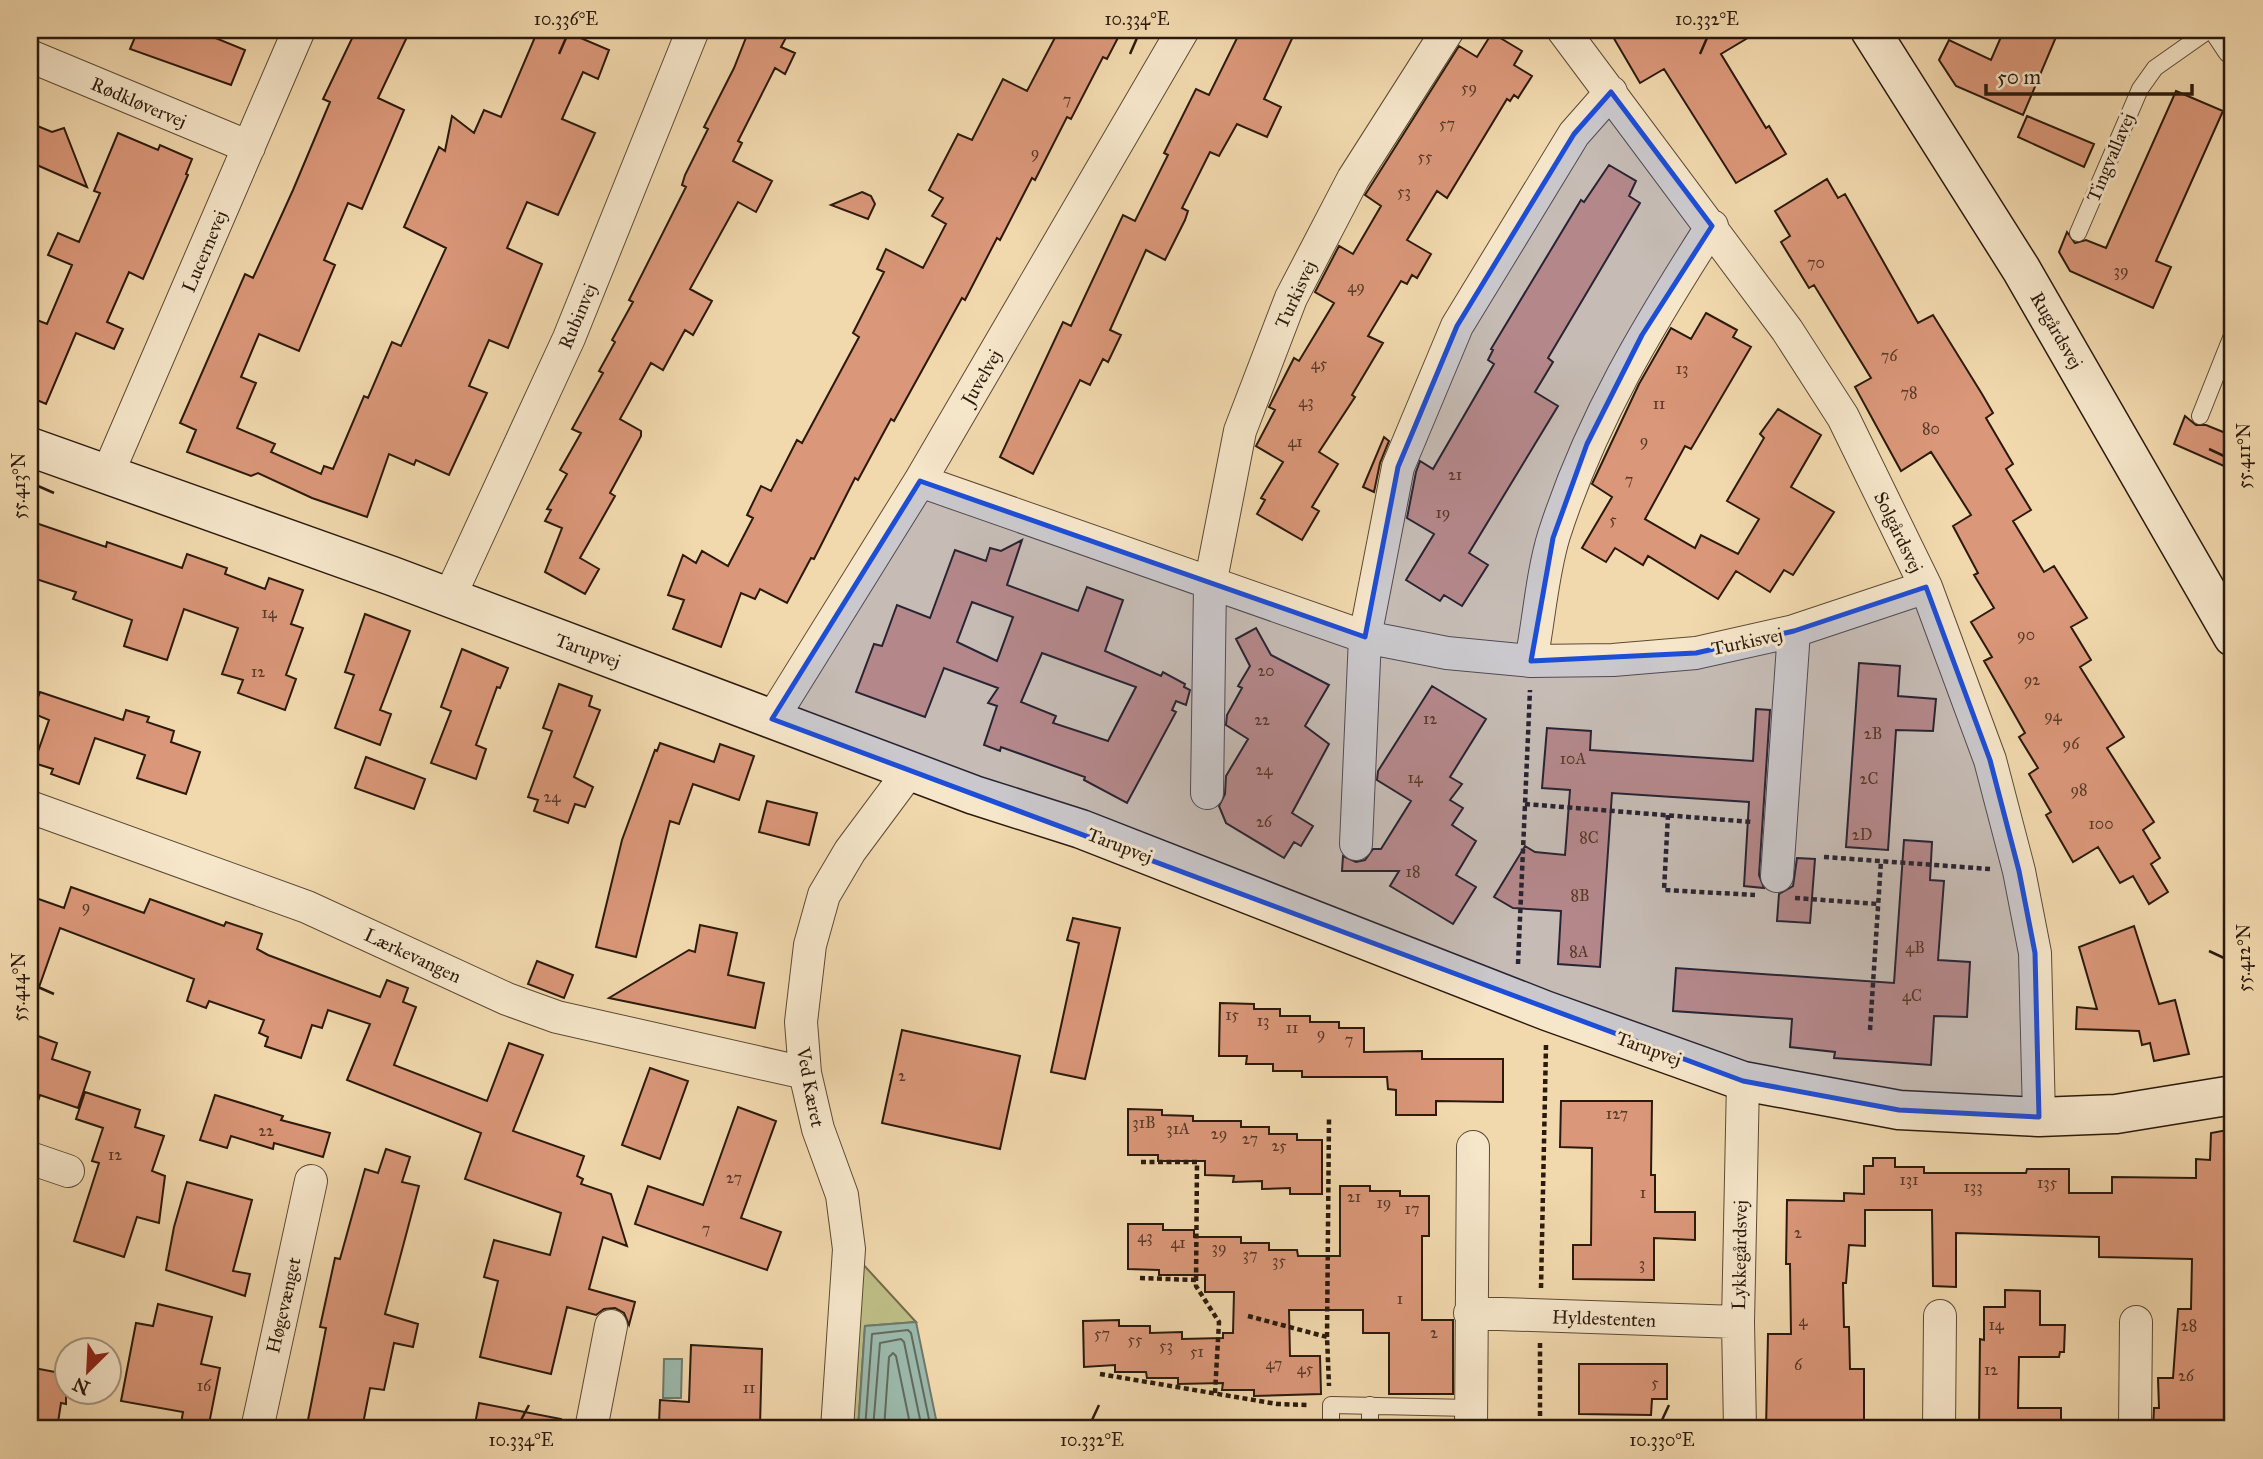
<svg xmlns="http://www.w3.org/2000/svg" width="2263" height="1459" font-family="'IM FELL Great Primer',serif">
<rect width="100%" height="100%" fill="#f1d8ad"/>
<filter id="stains"><feTurbulence type="fractalNoise" baseFrequency=".00286" numOctaves="4"/><feColorMatrix values="0 0 0 0 .2 0 0 0 0 .09 0 0 0 0 .02 0 0 0 .5 -.17"/></filter>
<radialGradient id="worn" r=".72"><stop offset=".6" stop-color="#630" stop-opacity="0"/><stop offset="1" stop-color="#630" stop-opacity=".3"/></radialGradient>
<path fill="#bebe87" stroke="#746c4a" stroke-width="2" d="M849,1249L916,1322L865,1326L858,1429H837Z"/>
<path fill="#9bb9ac" stroke="#6e796c" stroke-width="2" d="M916,1322L938,1429H858L865,1326Z
M664,1359H682L681,1398H663Z"/>
<g fill="none" stroke-linecap="round" stroke-linejoin="round">
<path stroke="#636a5c" stroke-width="2" d="M865,1429L872,1334L908,1330L911,1333L931,1429
M873,1429L880,1343L901,1339L904,1342L922,1429
M884,1429L889,1357L893,1353L896,1356L911,1429"/>
</g>
<path fill="#da9779" stroke="#2b1a0c" stroke-width="2" fill-rule="evenodd" d="M138,30H196L245,50L231,85L130,49Z
M356,30H391L407,37L378,98L404,110L362,209L348,203L324,260L335,265L299,351L259,334L241,377L256,383L237,428L275,444L271,452L321,474L324,466L333,469L364,396L368,398L392,342L401,346L446,248L404,227L439,147L445,151L452,116L474,133L484,110L501,117L538,30H562L609,50L598,79L583,72L562,119L595,133L558,215L527,202L507,248L542,264L508,348L489,340L469,386L487,393L449,475L416,460L414,465L389,454L367,517L312,498L258,473L251,476L187,452L196,430L180,423L245,274L253,278L293,190L330,102L323,99Z
M749,30H790L781,47L795,53L785,74L775,68L738,141L742,143L733,161L772,181L756,212L738,202L690,289L712,301L693,335L685,330L663,370L651,363L620,419L641,431V436L610,493L615,496L580,558L599,569L585,594L545,572L562,528L545,521L551,510L547,509L567,474L560,470L581,433L572,429L603,373L599,371L615,342L612,340L633,302L629,300L686,187L682,185L685,175L708,129L704,127L734,68Z
M1059,30H1122L1107,59L1103,57L1071,119L1067,117L1035,180L1032,178L1000,240L997,238L965,300L962,298L894,421L891,419L858,480L855,478L814,559L811,558L787,603L760,589L755,599L741,593L721,647L673,629L684,600L668,595L683,555L696,563L702,551L728,566L753,518L747,515L761,486L771,491L797,440L802,443L859,337L853,333L884,272L877,269L886,249L923,268L946,224L932,216L943,198L929,190L958,134L972,140L1003,79L1027,91Z
M1241,30H1296L1264,99L1281,107L1267,137L1237,124L1219,156L1210,152L1182,208L1188,211L1185,220L1165,260L1146,250L1110,330L1121,335L1108,362L1103,359L1090,385L1080,380L1033,474L1000,457L1063,322L1071,326L1123,215L1135,221L1168,155L1164,153L1196,89L1209,95Z
M1609,30H1761L1721,54L1766,128L1769,126L1786,154L1736,183L1664,69L1640,83Z
M2004,30H2059L2023,115L1956,86L1939,60L1949,40L1991,60Z
M1492,33L1522,51L1514,65L1532,76L1518,98L1514,95L1510,101L1507,99L1447,198L1437,191L1407,240L1431,254L1417,278L1412,275L1407,284L1401,281L1368,336L1383,343L1352,395L1355,397L1319,452L1338,464L1312,507L1319,511L1302,540L1257,514L1265,500L1261,498L1283,462L1256,446L1275,410L1269,407L1294,358L1299,361L1334,303L1315,292L1339,246L1353,254L1381,206L1365,195L1459,46L1477,57Z
M2176,91L2223,111L2156,261L2171,267L2153,308L2070,271L2059,252L2067,232L2075,243L2086,240L2106,248Z
M2027,116L2094,144L2084,167L2018,137Z
M30,123L52,132L64,128L87,187L30,162Z
M118,133L158,150L160,145L192,159L186,174L188,175L143,279L129,272L107,322L123,329L114,349L76,333L46,404L30,397V336L37,320L47,324L72,265L48,255L58,233L79,242L100,193L94,191Z
M1609,165L1636,181L1629,196L1640,203L1548,358L1553,362L1535,392L1558,406L1469,553L1488,565L1462,606L1444,595L1440,601L1406,580L1434,534L1407,518L1416,472L1420,461L1433,469L1494,364L1488,360L1493,350L1491,349L1581,200L1584,202Z
M1827,179L1838,198L1845,194L1918,323L1933,315L1982,394L1993,413L1986,418L2013,464L2006,469L2031,510L2013,521L2044,572L2054,566L2087,618L2071,627L2091,660L2080,667L2124,737L2107,748L2154,822L2143,830L2160,858L2151,864L2168,892L2149,904L2133,876L2120,883L2098,847L2073,862L2046,815L2051,812L2029,774L2038,768L2019,737L2025,733L1984,661L1992,657L1971,622L1994,608L1974,575L1978,573L1953,526L1971,515L1931,452L1901,471L1855,387L1871,378L1814,285L1809,288L1781,242L1790,236L1775,211Z
M862,192L871,196L875,204L868,219L831,205Z
M1706,313L1737,330L1733,337L1751,347L1691,449L1685,446L1645,519L1695,548L1701,535L1738,554L1759,519L1727,501L1764,438L1760,434L1778,409L1821,435L1791,487L1834,512L1793,575L1784,570L1770,592L1736,571L1718,599L1648,556L1643,565L1615,548L1606,562L1582,548L1612,497L1592,484L1639,384L1671,328L1691,339Z
M2185,416L2196,425H2206L2233,436V470L2174,444Z
M1384,437L1389,441L1380,463L1374,492L1363,487Z
M30,521L106,547L107,542L182,568L187,554L227,568L225,574L265,589L269,578L303,590L291,624L303,628L286,675L296,679L285,710L238,693L243,680L222,674L238,628L184,609L167,660L124,646L132,620L73,599L76,592L30,577Z
M1022,540L1007,585L1078,611L1087,587L1123,600L1105,651L1161,676L1163,672L1185,684L1184,687L1190,690L1186,705L1176,701L1172,710L1176,712L1127,803L1084,780L1085,777L1001,747L1000,751L984,745L997,706L988,703L998,688L944,668L925,717L856,692L874,644L882,646L897,605L930,618L955,550L986,561L990,548L1001,551ZM972,602L1013,617L997,661L957,642ZM1042,653L1136,687L1108,741L1053,723L1056,716L1021,702Z
M365,614L410,631L380,710L391,714L380,745L335,728L354,675L345,672Z
M1256,628L1271,655L1329,685L1305,726L1329,744L1292,813L1313,826L1301,846L1294,842L1284,858L1226,823L1219,806L1225,794L1226,776L1248,739L1226,725L1227,715L1242,688L1238,686L1250,666L1236,639Z
M462,649L508,668L500,688L497,687L476,745L486,749L476,779L431,763L451,711L441,707Z
M1859,663L1900,666L1898,696L1936,699L1933,731L1896,730L1888,850L1846,847Z
M559,684L592,696L589,706L600,710L574,777L593,787L585,807L575,804L568,823L534,811L538,800L528,797L552,731L543,728Z
M1432,686L1486,719L1450,777L1462,784L1450,800L1463,808L1452,825L1476,841L1456,875L1476,887L1453,924L1390,886L1399,871H1342L1343,856L1356,862L1365,860L1373,849H1381L1411,801L1377,780L1378,771Z
M40,692L123,720L126,710L149,717L147,722L174,731L171,742L200,752L186,794L137,778L145,755L95,738L79,784L51,774L53,769L34,763L49,720L32,713Z
M1756,709L1770,710L1759,875L1764,888L1744,886L1749,802L1612,793L1600,967L1558,964L1561,911L1513,908L1494,897L1525,846L1535,852L1565,855L1570,790L1542,788L1547,728L1591,731L1590,750L1753,761Z
M660,743L714,762L720,744L754,756L739,800L693,784L679,824L670,821L636,957L596,947L622,840L655,750L657,751Z
M366,757L425,779L414,809L355,788Z
M767,801L817,813L809,845L759,832Z
M1904,840L1932,842L1930,880L1944,881L1938,960L1970,962L1967,1017L1934,1016L1931,1065L1834,1058L1835,1052L1790,1047L1792,1019L1673,1011L1676,968L1894,983Z
M1797,858L1815,859L1810,923L1777,921L1779,894L1793,886Z
M71,887L144,913L150,899L224,926L226,922L262,934L257,949L268,955L380,997L387,980L408,988L403,1002L416,1007L394,1065L487,1101L509,1043L543,1055L513,1131L584,1156L577,1176L583,1179L581,1184L611,1194L627,1246L603,1237L589,1289L635,1302L629,1325L624,1313L615,1308L604,1309L596,1315L567,1307L551,1374L480,1357L498,1281L484,1277L494,1240L550,1255L561,1213L465,1179L481,1133L347,1080L370,1024L328,1010L322,1028L312,1025L301,1058L265,1046L268,1037L259,1033L264,1020L209,1001L206,1008L187,1001L194,979L60,928L33,1004L30,1003V896L64,908Z
M1073,918L1120,928L1085,1079L1051,1072L1079,943L1067,940Z
M700,925L737,933L728,975L764,983L755,1028L609,998L689,950L695,952Z
M2134,926L2159,1004L2175,1000L2189,1054L2154,1061L2150,1043L2142,1045L2139,1031L2076,1029L2077,1007L2097,1009L2079,947Z
M537,961L573,975L564,998L528,984Z
M1220,1003L1254,1004V1009H1280V1016H1310V1022H1339V1028H1364V1052L1422,1051V1059H1503V1102L1436,1101V1115H1396V1090L1388,1089L1387,1077H1302V1071H1273V1064H1246L1247,1056H1219Z
M902,1030L1020,1056L1000,1149L882,1123Z
M30,1033L57,1043L52,1059L90,1072L78,1108L40,1095L34,1113L30,1112Z
M650,1068L688,1081L660,1159L622,1145Z
M85,1092L140,1110L135,1127L164,1136L152,1171L165,1176L159,1223L137,1217L124,1257L74,1241L99,1163L92,1161L103,1128L76,1119Z
M215,1095L283,1116L281,1120L330,1133L323,1157L274,1143L273,1149L231,1136L227,1148L200,1140Z
M1561,1101H1652L1651,1175H1655V1212H1695V1240L1654,1238V1280L1573,1279V1245H1591L1592,1148L1560,1147Z
M738,1107L776,1121L741,1218L781,1232L767,1270L635,1224L648,1186L703,1205Z
M1128,1109L1162,1110V1115L1193,1116V1121H1241V1127H1269V1134H1297V1140H1322V1194H1290V1188L1262,1189V1181L1233,1182L1234,1176L1205,1175V1161H1158V1155H1128Z
M2233,1129V1278H2229L2227,1362L2233,1363L2232,1392H2225V1429H2153L2154,1408H2159L2158,1378H2173L2178,1309H2191L2192,1259L2099,1257V1237L1956,1233V1287L1933,1286L1932,1210H1865V1246L1849,1245L1846,1283H1843L1844,1327H1849L1850,1369H1864V1429H1766L1768,1334H1791L1790,1264H1786L1787,1200L1844,1201V1193L1864,1194V1166H1873V1158H1895V1167H1924V1173H2026L2027,1169H2069V1193H2112V1177L2196,1178V1159L2210,1160L2211,1133Z
M386,1149L410,1157L402,1182L419,1186L385,1314L418,1324L413,1347L394,1343L384,1390L370,1388L362,1429L308,1420L326,1328L320,1327L335,1258L340,1259L365,1169L378,1173Z
M187,1182L252,1200L233,1271L250,1274L245,1296L166,1270L174,1227Z
M1340,1186H1370V1191H1400V1196H1429V1236H1422V1320H1453V1394H1389V1333H1363V1310H1289L1290,1356H1320L1321,1394L1254,1396V1390H1222L1223,1383L1178,1384V1378H1147L1146,1372H1115V1365L1084,1367L1083,1321L1119,1320V1326H1150V1333L1182,1332V1339L1223,1338V1333H1233L1234,1292H1205V1275H1159V1270L1128,1269V1224H1163V1230H1194V1237H1241V1243H1269V1250H1297L1298,1256H1340Z
M2005,1290L2040,1291V1325H2065L2064,1352H2060L2059,1357H2019L2018,1408H2061V1429H1979L1980,1339L1984,1340V1307H2005Z
M158,1304L212,1317L201,1364L220,1368L208,1429H180L183,1412L121,1401L136,1323L153,1326Z
M691,1345L762,1349L760,1426L755,1429L659,1423L660,1400L689,1402Z
M1579,1364H1667V1399H1652L1651,1415L1579,1414Z
M34,1368L66,1374V1404L61,1403L57,1429H30V1391Z
M479,1403L561,1419L560,1429H474Z"/>
<g fill="none" stroke-linecap="round" stroke-linejoin="round">
<g stroke="#5c4a34" stroke-width="18">
<path id="lane" d="M2078,233L2140,89L2155,68L2209,30
M2200,416L2233,333
M1370,1405V1429
M1331,1429V1405L1470,1408"/>
</g>
<g stroke="#5c4a34" stroke-width="34">
<path id="street" d="M1563,30L1787,330L1843,417L1926,587L1990,760L2019,871L2035,953L2039,1117
M2221,30L2233,48
M30,56L249,147
M108,473L299,30
M920,481L1365,637L1447,653L1531,661L1613,660L1696,653L1794,631L1926,587
M449,598L569,338L693,30
M1531,661C1539,620 1542,574 1554,535C1591,420 1648,326 1712,226
M772,719L920,481L1183,30
M1207,793L1210,585L1240,431L1291,298L1353,179L1448,30
M30,807L307,907L507,999L557,1017L805,1073
M1356,844L1365,637L1398,467L1457,326L1574,134L1611,92
M1777,876L1794,631
M30,1158L68,1171
M1470,1313L1738,1322
M257,1429L311,1181
M591,1429L611,1326
M837,1429L849,1249L842,1195L818,1129L805,1073L801,1022L810,945L824,895L850,851L911,769
M1471,1429L1473,1147
M1740,1429L1738,1322L1743,1081
M1939,1429L1940,1316
M2135,1429L2136,1322"/>
</g>
<g stroke="#2b1a0c" stroke-width="41">
<path id="secondary" d="M1870,30L2021,269L2233,637
M30,447L392,576L974,795L1081,829L1547,1011L1743,1081L1899,1110L2039,1117L2116,1114L2233,1095"/>
</g>
<path stroke="#2b1a0c" stroke-width="4.5" stroke-dasharray="5 3.5" stroke-linecap="butt" d="M1525,804L1752,822
M1668,815L1664,890L1755,895
M1824,857L1990,869
M1795,898L1878,904
M1518,964L1530,690
M1870,1030L1881,861
M1141,1162H1197L1196,1286L1219,1322L1215,1393
M1140,1278L1196,1280
M1541,1288L1546,1045
M1248,1316L1327,1337L1329,1386
M1327,1337L1329,1119
M1540,1343V1429
M1100,1374L1277,1404L1310,1405"/>
<use href="#lane" stroke="#f6e6ca" stroke-width="16"/>
<use href="#street" stroke="#f6e6ca" stroke-width="32"/>
<use href="#secondary" stroke="#f6e6ca" stroke-width="38"/>
</g>
<path fill="#1d4ed8" fill-opacity="0.2" stroke="#1d4ed8" stroke-width="5" stroke-linejoin="round" d="M1611,92L1712,226L1642,335L1587,444L1553,538L1531,661L1696,653L1794,631L1926,587L1990,760L2019,871L2035,953L2039,1117L1899,1110L1743,1081L772,719L920,481L1365,637L1398,467L1457,326L1574,134Z"/>
<path fill="none" stroke="#2b1a0c" stroke-width="2.5" d="M559,54L566,38M1130,54L1137,38M1700,54L1707,38M2209,449L2224,456M38,486L54,493M2209,951L2224,958M38,987L54,994M521,1420L529,1405M1092,1420L1099,1405M1662,1420L1669,1405"/>
<g text-anchor="middle" stroke-width="6" stroke-linejoin="round" paint-order="stroke">
<g font-size="16" fill="#573927">
<text x="1469" y="93">59</text>
<text x="1067" y="105">7</text>
<text x="1447" y="129">57</text>
<text x="1035" y="158">9</text>
<text x="1425" y="162">55</text>
<text x="1404" y="197">53</text>
<text x="1816" y="268">70</text>
<text x="2121" y="276">39</text>
<text x="1356" y="292">49</text>
<text x="1889" y="361">76</text>
<text x="1319" y="369">45</text>
<text x="1682" y="374">13</text>
<text x="1909" y="398">78</text>
<text x="1306" y="407">43</text>
<text x="1659" y="409">11</text>
<text x="1931" y="434">80</text>
<text x="1644" y="446">9</text>
<text x="1295" y="447">41</text>
<text x="1455" y="480">21</text>
<text x="1629" y="485">7</text>
<text x="1443" y="518">19</text>
<text x="1613" y="525">5</text>
<text x="269" y="618">14</text>
<text x="2026" y="640">90</text>
<text x="1266" y="676">20</text>
<text x="258" y="677">12</text>
<text x="2032" y="685">92</text>
<text x="2053" y="721">94</text>
<text x="1430" y="724">12</text>
<text x="1262" y="725">22</text>
<text x="1873" y="739">2B</text>
<text x="2071" y="749">96</text>
<text x="1573" y="764">10A</text>
<text x="1264" y="775">24</text>
<text x="1415" y="783">14</text>
<text x="1869" y="784">2C</text>
<text x="2079" y="795">98</text>
<text x="552" y="802">24</text>
<text x="1264" y="827">26</text>
<text x="2101" y="829">100</text>
<text x="1862" y="840">2D</text>
<text x="1589" y="843">8C</text>
<text x="1413" y="877">18</text>
<text x="1580" y="901">8B</text>
<text x="86" y="912">9</text>
<text x="1915" y="953">4B</text>
<text x="1579" y="957">8A</text>
<text x="1912" y="1001">4C</text>
<text x="1232" y="1020">15</text>
<text x="1263" y="1026">13</text>
<text x="1292" y="1033">11</text>
<text x="1321" y="1039">9</text>
<text x="1349" y="1045">7</text>
<text x="902" y="1081">2</text>
<text x="1617" y="1119">127</text>
<text x="1144" y="1128">31B</text>
<text x="1178" y="1134">31A</text>
<text x="266" y="1136">22</text>
<text x="1219" y="1139">29</text>
<text x="1250" y="1144">27</text>
<text x="1279" y="1151">25</text>
<text x="115" y="1160">12</text>
<text x="734" y="1183">27</text>
<text x="1909" y="1185">131</text>
<text x="2047" y="1188">135</text>
<text x="1973" y="1192">133</text>
<text x="1643" y="1198">1</text>
<text x="1354" y="1202">21</text>
<text x="1384" y="1208">19</text>
<text x="1412" y="1214">17</text>
<text x="706" y="1234">7</text>
<text x="1798" y="1238">2</text>
<text x="1145" y="1242">43</text>
<text x="1178" y="1248">41</text>
<text x="1219" y="1253">39</text>
<text x="1250" y="1260">37</text>
<text x="1279" y="1266">35</text>
<text x="1642" y="1269">3</text>
<text x="1400" y="1304">1</text>
<text x="1803" y="1326">4</text>
<text x="1996" y="1330">14</text>
<text x="2189" y="1331">28</text>
<text x="1434" y="1338">2</text>
<text x="1102" y="1339">57</text>
<text x="1135" y="1345">55</text>
<text x="1166" y="1351">53</text>
<text x="1197" y="1357">51</text>
<text x="1274" y="1369">47</text>
<text x="1798" y="1370">6</text>
<text x="1305" y="1374">45</text>
<text x="1991" y="1375">12</text>
<text x="2186" y="1381">26</text>
<text x="1655" y="1388">5</text>
<text x="204" y="1391">16</text>
<text x="749" y="1393">11</text>
</g>
<g font-size="19" fill="#2b1a0c" stroke="#f6e6ca">
<text transform="translate(139 102) rotate(23)" y="7">Rødkløvervej</text>
<text transform="translate(2110 157) rotate(-67)" y="7">Tingvallavej</text>
<text transform="translate(204 251) rotate(-67)" y="7">Lucernevej</text>
<text transform="translate(1295 294) rotate(-65)" y="7">Turkisvej</text>
<text transform="translate(577 316) rotate(-67)" y="7">Rubinvej</text>
<text transform="translate(2057 330) rotate(60)" y="7">Rugårdsvej</text>
<text transform="translate(981 377) rotate(-60)" y="7">Juvelvej</text>
<text transform="translate(1899 532) rotate(64)" y="7">Solgårdsvej</text>
<text transform="translate(1747 641) rotate(-12)" y="7">Turkisvej</text>
<text transform="translate(588 650) rotate(20)" y="7">Tarupvej</text>
<text transform="translate(1120 845) rotate(21)" y="7">Tarupvej</text>
<text transform="translate(413 955) rotate(25)" y="7">Lærkevangen</text>
<text transform="translate(1649 1048) rotate(20)" y="7">Tarupvej</text>
<text transform="translate(811 1087) rotate(79)" y="7">Ved Kæret</text>
<text transform="translate(1739 1255) rotate(-89)" y="7">Lykkegårdsvej</text>
<text transform="translate(283 1305) rotate(-77)" y="7">Høgevænget</text>
<text transform="translate(1604 1318) rotate(2)" y="7">Hyldestenten</text>
</g>
</g>
<rect width="2263" height="1459" fill="none" stroke="#f1d8ad" stroke-width="77"/>
<g transform="translate(88 1371) rotate(204)"><circle r="33" fill="#f6e6ca" stroke="#a5947e" stroke-width="2"/>
<path d="M0-5L12 26L0 18L-12 26Z" fill="#8f2418"/>
<text y="-10" font-size="19" font-weight="bold" text-anchor="middle" fill="#2b1a0c">N</text>
</g>
<path d="M1986 84v10h206v-10" fill="none" stroke="#2b1a0c" stroke-width="3.5"/>
<text x="1997" y="84" font-size="21" fill="#2b1a0c" stroke="#f6e6ca" stroke-width="5" paint-order="stroke">50 m</text>
<rect x="38" y="38" width="2186" height="1382" fill="none" stroke="#2b1a0c" stroke-width="2.5"/>
<g font-size="18" text-anchor="middle" fill="#2b1a0c">
<text x="566" y="25">10.336°E</text>
<text x="1137" y="25">10.334°E</text>
<text x="1707" y="25">10.332°E</text>
<text transform="translate(2244 456) rotate(-90)" y="6">55.411°N</text>
<text transform="translate(19 486) rotate(-90)" y="6">55.413°N</text>
<text transform="translate(2244 958) rotate(-90)" y="6">55.412°N</text>
<text transform="translate(19 987) rotate(-90)" y="6">55.414°N</text>
<text x="521" y="1446">10.334°E</text>
<text x="1092" y="1446">10.332°E</text>
<text x="1662" y="1446">10.330°E</text>
</g>
<rect width="100%" height="100%" filter="url(#stains)"/>
<rect width="100%" height="100%" fill="url(#worn)"/>
</svg>
